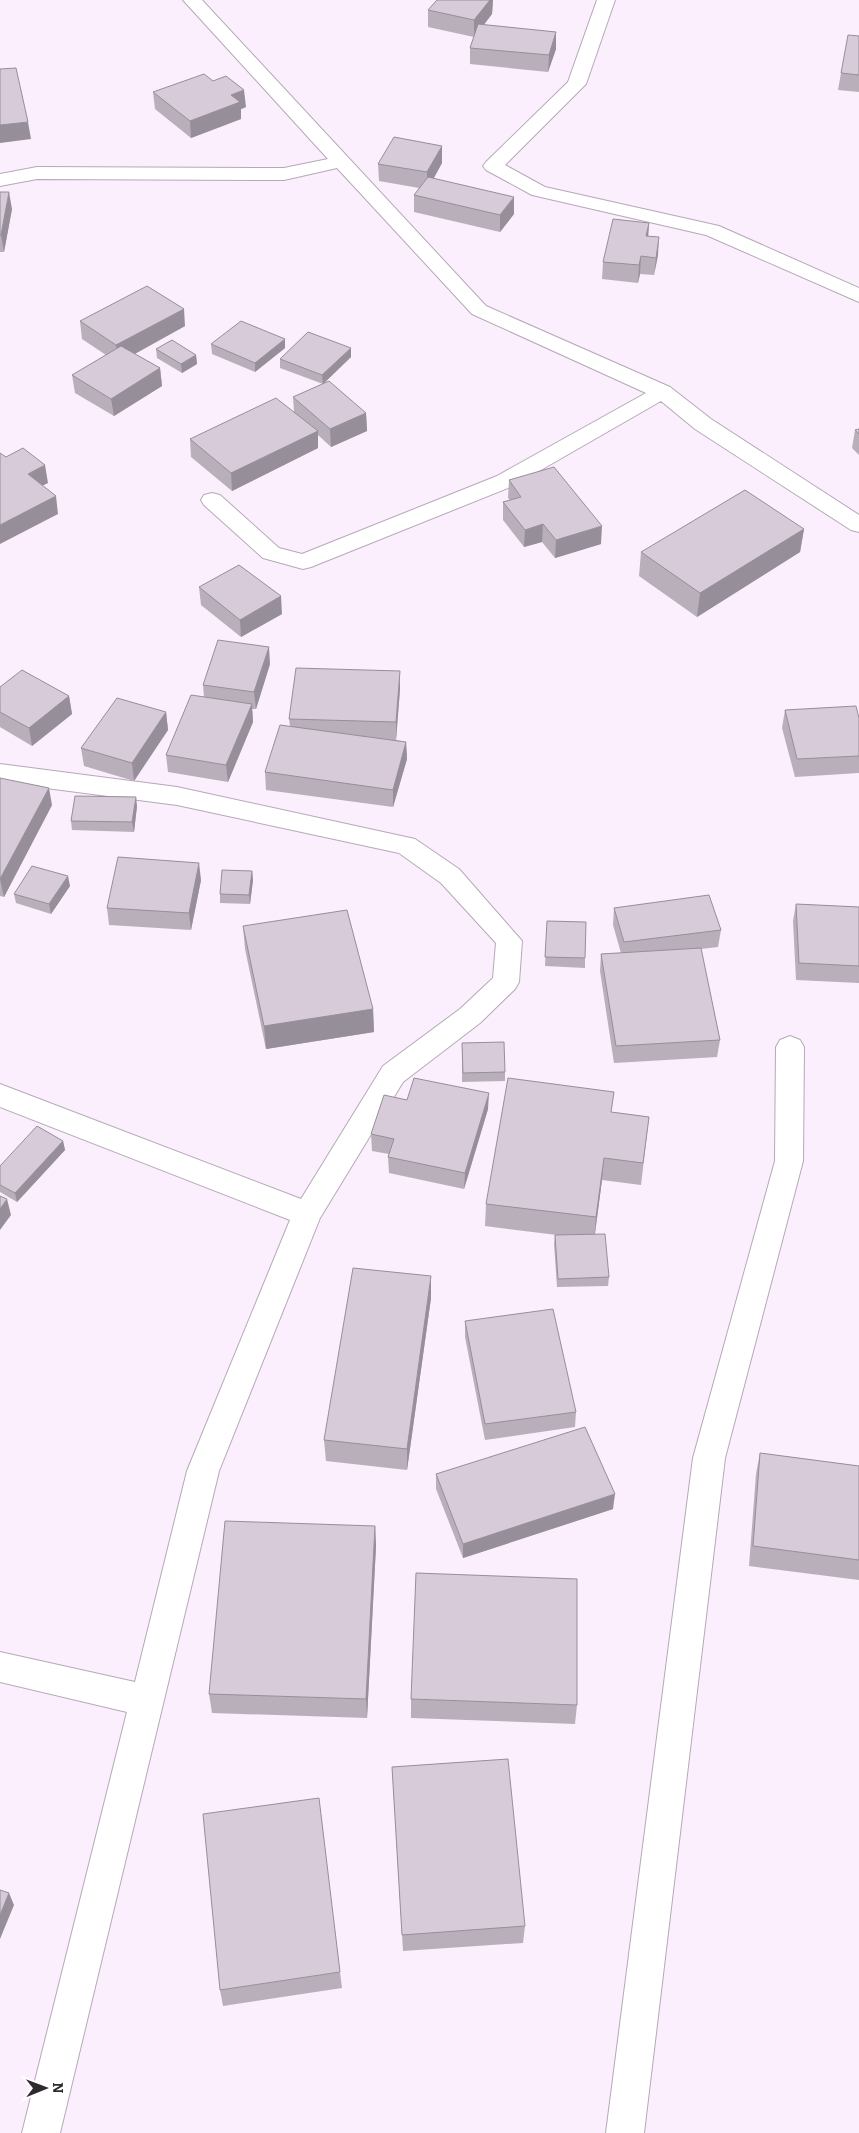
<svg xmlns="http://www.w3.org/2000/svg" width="859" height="2133" font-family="Bitter,serif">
<rect width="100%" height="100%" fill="#fbeefd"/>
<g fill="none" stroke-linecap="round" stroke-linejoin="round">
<g stroke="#b5a9b7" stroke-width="2">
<path id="minor" d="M183,0H202L486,306L670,387L711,419L859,515V532L851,530L695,429L661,401L513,486L311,567L303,569L263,558L204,505L201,500L204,495L212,493L220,495L279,548L302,554L497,476L646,393L472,314L337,168L284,180L37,179L0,186V174L37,167L284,168L328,159Z
M597,0H615L586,84L505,165L545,187L719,226L859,288V302L706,235L532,195L486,170L483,166L486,162L568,82Z
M0,764L177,787L415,839L459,869L522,941L519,982L515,989L480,1023L403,1082L320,1218L219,1471L60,2133H22L127,1712L0,1682V1652L135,1682L187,1471L290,1220L0,1107V1084L301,1199L383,1066L460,1009L493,978L496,943L441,883L399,853L177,805L0,782Z
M790,1036L800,1040L804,1047L803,1161L725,1458L644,2133H606L693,1458L775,1161L776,1047L780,1040Z"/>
</g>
<use href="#minor" fill="#fff" fill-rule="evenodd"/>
</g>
<path fill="#b9afbb" d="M437,0H493L492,14L484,25L556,32V49L548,72L470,64V48L474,37L428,27V10Z
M859,36V92L838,90L841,73Z
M153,92L246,107L241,109V119L191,138L155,109Z
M442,146V163L434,178L514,214L500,232L414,212V195L419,188L379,181L378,164Z
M0,192L12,209L4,252H0Z
M649,223L648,236L658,255L654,275L640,274L638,283L602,279L603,262Z
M80,321L185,326L135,354L160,368L162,386L114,416L75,393L72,375L106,355L82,339Z
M285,339V348L255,372L212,354L211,344Z
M351,348V357L323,384L366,413L367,431L331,447L318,435V448L232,491L191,457L190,439L294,412L293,397L323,384L280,368V359Z
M156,349L196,355L197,364L182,373L157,358Z
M859,429V455L852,448L855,430Z
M509,480L601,544L555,558L542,542L524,547L503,520V502L510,500L508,498Z
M804,529L800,552L697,617L639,576L641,552Z
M199,587L282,614L241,637L201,605Z
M270,664L256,709H252L253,722L228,782L168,772L166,755L204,697L203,685Z
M0,687L69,696L72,714L32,746L0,727Z
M400,689L396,740L406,742L407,759L393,807L266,790L265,772L290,726L289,719Z
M785,710L859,718V773L795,777L782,728Z
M166,712L168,730L134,781L84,766L81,748Z
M0,778L52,805L4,897L0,896Z
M137,806L134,832L72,830L71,821Z
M252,871L253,880L250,904L220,903V894Z
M201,880L191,930L109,925L107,908Z
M70,886L51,914L16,903L14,894Z
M796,904L859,907V983L796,980L793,921Z
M614,908L721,930L718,947L701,949L720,1040L717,1057L614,1063L600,971L601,954L621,953L613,925Z
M547,921L585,958V968L545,966Z
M243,926L373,1009L374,1032L266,1049L245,949Z
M462,1043L505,1072V1081L462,1082Z
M488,1109L464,1189L389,1173L388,1157L389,1154L372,1151L371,1134Z
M612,1112L649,1117L641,1185L602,1180L595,1234L609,1277L608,1286L557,1287L554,1244L555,1235H557L485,1226L486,1204Z
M63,1141L65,1150L17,1202L0,1192V1166Z
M431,1298L407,1470L326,1461L324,1440Z
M465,1321L576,1412L575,1427L485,1440L465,1337Z
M760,1453L859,1466V1580L749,1566L756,1474Z
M436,1474L613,1509L463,1558L436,1489Z
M375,1526L376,1546L367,1718L212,1713L209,1694Z
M411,1699L577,1705L575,1724L411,1718Z
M392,1767L525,1926L523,1943L403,1951Z
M340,1972L342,1988L223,2006L220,1990Z"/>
<path fill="#968e98" d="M490,0H493L492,14L474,37V20Z
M556,32V49L548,72L549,55Z
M244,90L246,107L241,109V119L191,138L190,121L231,95Z
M28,122L31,139L0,143V125Z
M442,146V163L427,190V172Z
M9,192L12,209L4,252L1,235Z
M514,197V214L500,232V215Z
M649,223L648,240L646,236Z
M659,237L658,255L654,275L656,258Z
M641,256L640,274L638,283L639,265Z
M184,309L185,326L118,363L116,345Z
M285,339V348L255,372V363Z
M351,348V357L323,384L322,375Z
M196,355L197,364L182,373L181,364Z
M160,368L162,386L114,416L111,399Z
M366,413L367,431L331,447L330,429Z
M318,431V448L232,491L231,473Z
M45,465L48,483L30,492L28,474Z
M56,496L58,514L0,544V525Z
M543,524L542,542L524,547L525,530Z
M602,526L601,544L555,558L556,540Z
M804,529L800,552L697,617L700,593Z
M281,596L282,614L241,637L240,620Z
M269,647L270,664L256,709L254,692Z
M400,671V689L396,740V722Z
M69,696L72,714L32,746L29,728Z
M252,704L253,722L228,782L226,765Z
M166,712L168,730L134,781L132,763Z
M406,742L407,759L393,807V790Z
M49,788L52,805L4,897L0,879Z
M136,797L137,806L134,832L132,822Z
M199,863L201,880L191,930L189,913Z
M252,871L253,880L250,904L249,895Z
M68,876L70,886L51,914L49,904Z
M373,1009L374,1032L266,1049L264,1026Z
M489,1093L488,1109L464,1189L465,1173Z
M63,1141L65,1150L17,1202L15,1193Z
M604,1158L602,1180L594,1240L596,1217Z
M7,1199L11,1215L0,1230V1209Z
M431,1276V1298L407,1470V1449Z
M615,1494L613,1509L463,1558V1544Z
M375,1526L376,1546L367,1718L366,1699Z
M9,1893L14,1905L0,1939V1915Z"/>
<path fill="#d7cbd9" stroke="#968e98" d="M437,0H490L474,20L428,10Z
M478,24L556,32L549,55L470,48Z
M848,35L859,36V75L841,73Z
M16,68L28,122L0,125V69Z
M204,74L213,81L226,76L244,90L231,95L240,102L190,121L153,92Z
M394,137L442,146L427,172L378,164Z
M428,177L514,197L500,215L414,195Z
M0,192H9L1,235H0Z
M613,219L649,223L646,236L659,237L656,258L641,256L639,265L603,262Z
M147,286L184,309L116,345L80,321Z
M241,321L285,339L255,363L211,344Z
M308,332L351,348L322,375L280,359Z
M172,340L196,355L181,364L156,349Z
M121,346L160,368L111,399L72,375Z
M329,381L366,413L330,429L293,397Z
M276,398L318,431L231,473L190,439Z
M859,429V434L855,430Z
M23,448L45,465L28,474L56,496L0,525V453L6,457Z
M554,467L602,526L556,540L543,524L525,530L503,502L521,497L509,480Z
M745,490L804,529L700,593L641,552Z
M239,565L281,596L240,620L199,587Z
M218,640L269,647L254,692L203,685Z
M296,668L400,671L396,722L289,719Z
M22,670L69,696L29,728L0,712V687Z
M191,695L252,704L226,765L166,755Z
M117,698L166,712L132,763L81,748Z
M856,706L859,718V756L797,759L785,710Z
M280,725L406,742L393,790L265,772Z
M0,778L49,788L0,879Z
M75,796L136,797L132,822L71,821Z
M118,857L199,863L189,913L107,908Z
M32,866L68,876L49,904L14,894Z
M222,870L252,871L249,895L220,894Z
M709,895L721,930L624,942L614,908Z
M796,904L859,907V966L799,963Z
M347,910L373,1009L264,1026L243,926Z
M547,921L586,922L585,958L545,957Z
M701,948L720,1040L616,1046L601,954Z
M504,1042L505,1072L463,1073L462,1043Z
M414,1078L489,1093L465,1173L388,1157L394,1139L371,1134L384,1095L407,1100Z
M508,1078L614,1092L611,1112L649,1117L643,1163L604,1158L596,1217L486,1204Z
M37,1126L63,1141L15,1193L0,1185V1166Z
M0,1196L7,1199L0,1209Z
M605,1234L609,1277L558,1279L555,1235Z
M353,1268L431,1276L407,1449L324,1440Z
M553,1309L576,1412L485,1424L465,1321Z
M585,1427L615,1494L463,1544L436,1474Z
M760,1453L859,1466V1560L753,1546Z
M225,1521L375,1526L366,1699L209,1694Z
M416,1573L577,1579V1705L411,1699Z
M508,1759L525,1926L402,1935L392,1767Z
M319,1798L340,1972L220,1990L203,1814Z
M0,1890L9,1893L0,1915Z"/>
<g transform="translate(45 2088) rotate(89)" stroke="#ffffff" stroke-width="4" paint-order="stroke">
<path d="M0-4L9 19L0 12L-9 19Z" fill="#2e292f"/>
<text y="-8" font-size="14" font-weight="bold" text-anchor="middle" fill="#2e292f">N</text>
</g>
</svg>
